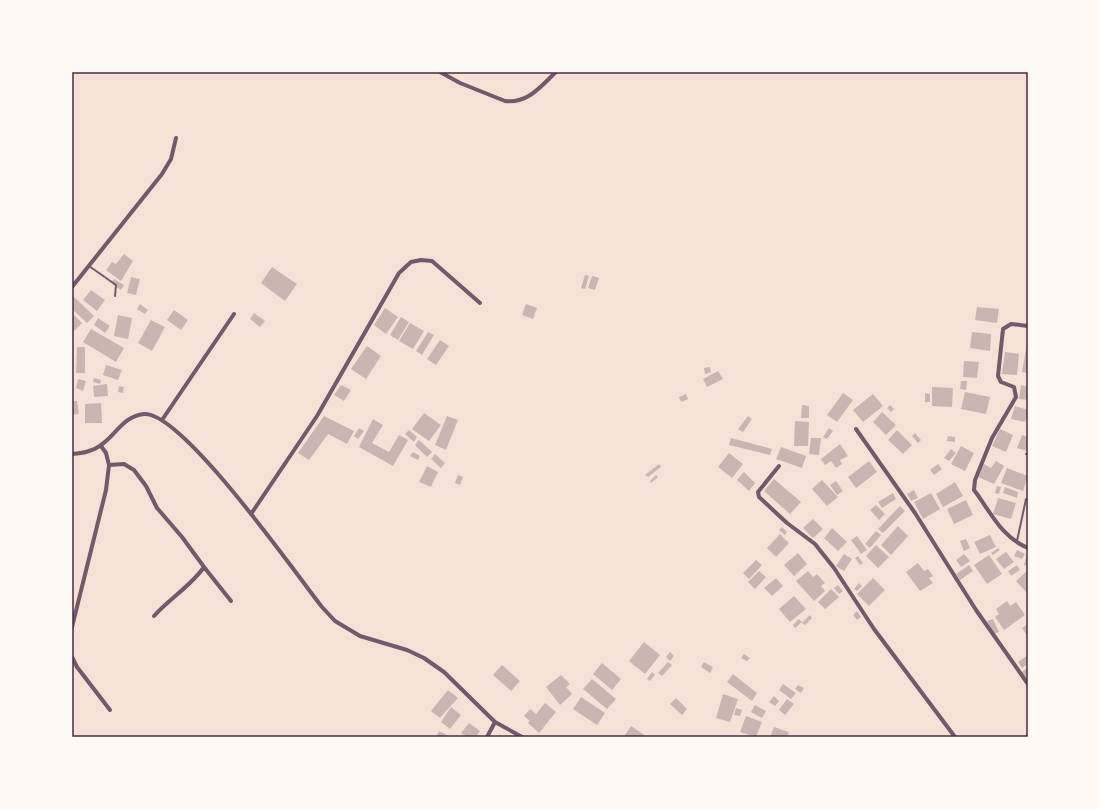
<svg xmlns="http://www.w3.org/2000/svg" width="1100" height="809" font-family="'Golos Text',sans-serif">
<rect width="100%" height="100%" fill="#f7e1d7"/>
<path fill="#ccb4b1" d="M124,254L133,261L121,281L106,270L112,262L116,264Z
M272,267L297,284L285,301L261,283Z
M585,275L589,276L585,289L581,288Z
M592,276L599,278L595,290L588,288Z
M131,277L140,279L136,295L127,293Z
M114,279L124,285L121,290L111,283Z
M91,290L105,300L97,311L83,300Z
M72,295L94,316L87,323L72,309Z
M140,304L148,310L145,314L137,309Z
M526,304L537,308L533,319L522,315Z
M977,307L999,309L997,323L975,320Z
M385,308L398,317L386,334L374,325Z
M174,310L188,320L181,330L167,320Z
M72,313L82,323L74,331L72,329Z
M254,313L265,321L260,327L250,319Z
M118,315L132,318L128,339L114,336Z
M401,317L409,322L398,340L390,335Z
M98,318L110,326L105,333L94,325Z
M151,320L165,327L152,351L138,343Z
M410,323L424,331L413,349L399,341Z
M91,329L124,348L116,362L83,342Z
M428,332L434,335L422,355L416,351Z
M972,332L991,334L990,351L970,348Z
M440,340L449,346L436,365L427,359Z
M1027,343H1028V373L1022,372Z
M367,346L381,356L366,379L351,369Z
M77,347H85V373H76Z
M1005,352L1019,354L1017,375L1002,374Z
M964,361L979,362L977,378L963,377Z
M106,365L122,370L118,380L103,375Z
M710,367L711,372L705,374L704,368Z
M718,371L723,379L707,387L703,379Z
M94,378L101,380L100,384L93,382Z
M78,379L86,381L83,391L76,388Z
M961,381H967L966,390L960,389Z
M107,384L108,396L94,397L93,386Z
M341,385L351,390L344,401L334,395Z
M1021,385L1028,387V400L1019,399Z
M119,386L124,387L123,393L118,392Z
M932,387L953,388L952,407L932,406Z
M965,392L990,397L986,414L961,409Z
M843,393L853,400L837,422L827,415Z
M925,393L930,394V402H925Z
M686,394L688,399L681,402L679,397Z
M873,394L883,406L863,422L853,410Z
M72,401H77L79,414L72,415Z
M101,403L102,423H85V404Z
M802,405L809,406V418H801Z
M890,405L894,409L891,412L887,408Z
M1015,406L1028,410L1025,422L1011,419Z
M882,412L896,425L886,435L873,422Z
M424,413L441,425L429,441L412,429Z
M324,416L354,431L347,444L328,434L309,460L298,453Z
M447,416L458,420L446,450L435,445Z
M748,416L752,419L743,432L738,429Z
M373,419L383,425L372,443L389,452L399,435L408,440L393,466L359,447Z
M795,421L809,422L808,446H794Z
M359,428L364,431L358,439L354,436Z
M829,428L833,431L827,439L823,437Z
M1000,429L1013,435L1006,452L992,446Z
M409,430L417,437L414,442L405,434Z
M897,430L912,445L903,454L888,440Z
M915,433L921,440L918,443L912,436Z
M1022,435L1028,437V451L1017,448Z
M948,436L955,437V442L947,441Z
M731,438L772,449L770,455L729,445Z
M811,438H821L819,455L809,454Z
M419,440L432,452L427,457L415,445Z
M840,444L848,456L840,460L842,464L836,468L831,461L825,465L821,459Z
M961,446L974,453L965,471L951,464Z
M781,447L806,456L802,468L776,459Z
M951,449L956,453L949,461L944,458Z
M413,452L420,456L418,460L410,456Z
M729,453L743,464L732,478L718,467Z
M435,454L445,463L441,468L431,459Z
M869,461L877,472L856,488L848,477Z
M996,461L1004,466L994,484L978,477L984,464L991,468Z
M659,464L661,467L648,477L645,475Z
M938,464L942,469L934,475L930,470Z
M427,466L438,472L431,487L419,482Z
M1007,468L1028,476L1023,491L1001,483Z
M744,472L755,483L749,491L737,480Z
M458,475L463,477L460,485L455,483Z
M656,475L658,477L651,483L650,481Z
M774,479L801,502L790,514L764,491Z
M822,480L838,497L827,506L812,489Z
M836,481L843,491L837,495L830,485Z
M955,482L963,496L943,507L936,494Z
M997,486L1001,487L999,494L995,493Z
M1005,487L1018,492L1017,498L1003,493Z
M914,490L918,498L911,501L907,494Z
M893,493L896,499L882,508L878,502Z
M931,493L940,509L923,519L914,502Z
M998,498L1016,503L1011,519L993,514Z
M966,500L973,515L954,524L947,509Z
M876,505L885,514L879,520L870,510Z
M900,506L905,511L883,533L878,529Z
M813,519L823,529L813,538L803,528Z
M898,526L908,536L891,555L881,545Z
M782,527L787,532L785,535L779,530Z
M832,528L847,542L838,551L824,538Z
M876,531L881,535L870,548L865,544Z
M780,534L789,543L776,557L767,548Z
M990,535L996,547L980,554L974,542Z
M857,536L867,550L861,554L851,540Z
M966,539L970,548L964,551L960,541Z
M876,545L889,557L878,568L866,556Z
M998,548L1000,550L993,555L991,553Z
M1017,550L1025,554L1022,559L1014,556Z
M1006,552L1014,562L1004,569L996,559Z
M798,553L807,564L794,576L784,565Z
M844,554L852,559L844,571L836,566Z
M964,554L970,561L961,567L956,560Z
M1027,554H1028V566L1024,565Z
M989,555L1002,574L987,584L974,565Z
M858,556L863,563L860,565L855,558Z
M756,560L762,565L749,579L743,573Z
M918,563L924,571L928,569L933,576L929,578L933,583L920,591L906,572Z
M969,565L973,571L960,580L956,574Z
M1017,565L1020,570L1011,576L1008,571Z
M759,571L766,577L755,589L748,582Z
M808,571L813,577L817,574L825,583L821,586L825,591L814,601L796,581Z
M1027,571L1028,572V594L1016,581Z
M776,578L783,586L772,596L764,588Z
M873,578L885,590L869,606L857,594Z
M859,583L862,586L857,591L854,589Z
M838,585L843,591L839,594L834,588Z
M831,589L839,597L825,609L818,602Z
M794,596L806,609L790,622L779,609Z
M1007,601L1010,606L1016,602L1025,615L1004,630L995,617L999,614L996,609Z
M857,611L861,617L857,620L853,615Z
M810,615L812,618L805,625L802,623Z
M799,619L802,622L795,628L793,625Z
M993,619L999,632L994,634L987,621Z
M1028,624V637L1022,628Z
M644,642L660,655L645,674L629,661Z
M670,652L674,656L670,661L666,657Z
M744,654L750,658L747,661L741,658Z
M1028,655V664L1022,668L1018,662Z
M668,662L672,665L662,676L658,673Z
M704,662L713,667L710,673L701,667Z
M602,663L621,679L612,690L593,674Z
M502,665L520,681L511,691L493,675Z
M1028,667V679L1022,672Z
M652,672L655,675L650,681L647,679Z
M733,674L757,693L752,701L727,682Z
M561,675L570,684L566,687L572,694L560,705L546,687Z
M592,679L616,699L607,709L583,689Z
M783,684L796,693L791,699L779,690Z
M798,685L804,688L801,693L795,689Z
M448,690L458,698L440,718L431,711Z
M723,694L738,699L730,722L716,718Z
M774,696L779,701L775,706L769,702Z
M581,697L605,713L597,725L573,709Z
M676,698L687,709L682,715L670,704Z
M787,699L794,704L785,715L779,710Z
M545,703L556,712L539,733L528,723L530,721L524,716L530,709L536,714Z
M755,705L766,711L762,718L751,712Z
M451,707L461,715L450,729L441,722Z
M736,708L742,710L740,716L734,715Z
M746,716L762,722L756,737L740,732Z
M469,723L480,731L476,737H467L461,733Z
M631,726L647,737H627L625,735Z
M774,727L789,732L787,737H770Z
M439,731L451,737H436Z"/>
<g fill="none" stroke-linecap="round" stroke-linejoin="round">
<path stroke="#755966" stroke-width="2" d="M89,266L116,285L115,296
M1026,454H1028
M1017,541L1026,499H1028"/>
<path stroke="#755966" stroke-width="4" d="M440,72L460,83L505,101C528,104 541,86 556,72
M72,287L162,174L171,159L176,138
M1028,326L1011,324L1003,329L998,376L1001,382L1014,387L1016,397L992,438L975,480L974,490L977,494C992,515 1003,538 1028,548
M162,420L234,314
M856,429L915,513L976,610L1028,684
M72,454C82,453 92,452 101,445C116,435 123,416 144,414C182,411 296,574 322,607L335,621L360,636L407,650L424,658L444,672L495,722L522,737
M109,465L124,464L134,470L146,486L157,508L182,537L204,567C191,586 170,598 154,616
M779,466L758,492L759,497L787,523L815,544L834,568L874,629L955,737
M251,514L317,416L399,273L411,262L421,260L432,261L480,303
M204,567L231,601
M72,627L106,490L109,465L106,453L101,446
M72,657L77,667L110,710
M487,737L495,722
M1027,737L1028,735"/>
</g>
<rect width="1100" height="809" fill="none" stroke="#fffaf5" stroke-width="146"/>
<rect x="73" y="73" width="954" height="663" fill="none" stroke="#4a2c40" stroke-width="1.5"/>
</svg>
